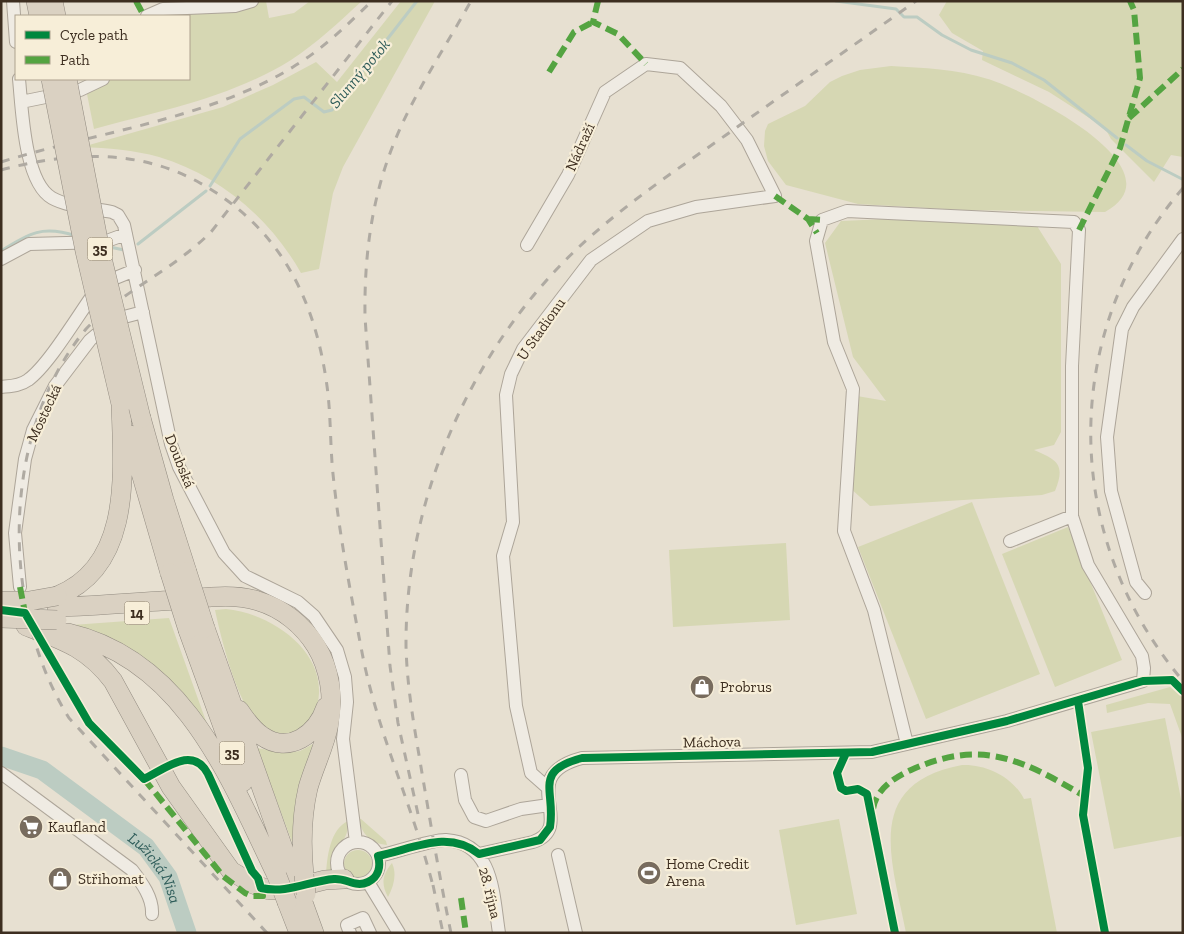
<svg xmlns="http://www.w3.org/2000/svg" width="1184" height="934" font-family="'Zilla Slab',serif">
<rect width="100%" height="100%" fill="#e7e0d1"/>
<path fill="#d6d7b3" d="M165,1H266L269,18L294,13L310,1H362C339,22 317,43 291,60C232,97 161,111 94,129L84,79H189V16H164Z
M401,1H435L343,167L333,193L319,269L301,273C270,218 219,175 159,157C134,150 108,148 82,147L223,107L273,85L316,62L337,82Z
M947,1H1183V157L1171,155L1154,182L1111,139L1105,128L1049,92L982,60L983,51L952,33L939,15Z
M891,66C923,68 957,69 988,79C1025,90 1183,169 1105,212L964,210L858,204L786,185L768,161L764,146L765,131L768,124L805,106L830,82L842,76L860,70Z
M886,219L1037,226L1061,264V432L1054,445L1034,450C1057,460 1066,464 1055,491L1042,495L870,506L849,487L857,396L886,401L853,357L825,243L841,221Z
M972,502L1040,674L926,719L858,547Z
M1068,527L1122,660L1055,687L1002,554Z
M786,543L790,620L673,627L669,550Z
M226,609C271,613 331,653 317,706C315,715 306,725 301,732L278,736C270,731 258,725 253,717C235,694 221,638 215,610Z
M169,618L207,724C184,692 155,661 119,643C104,636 88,631 72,625Z
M1170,687L1183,698V740L1170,704L1148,703L1107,713L1106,705Z
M1165,718L1183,809V836L1114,849L1091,732Z
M313,744H316L295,821L292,842L257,748L285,753L300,751Z
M962,765C986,764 1013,777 1024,799L1031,798L1057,933H906C892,860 862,784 962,765Z
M358,819H361L386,841L387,845C370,843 363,835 358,819Z
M839,819L857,914L796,925L779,830Z
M348,821C350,843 329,849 332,873L326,875C327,857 330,829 348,821Z
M344 864a14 14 0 1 1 28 0a14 14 0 1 1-28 0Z
M392,863C397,874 394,886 388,897C381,884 382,875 392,863Z"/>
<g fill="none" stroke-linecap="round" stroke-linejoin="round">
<path stroke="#bcccc2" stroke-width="3" d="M836,1L896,9L904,17H917L942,35L971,50L1012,63L1044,80L1117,138
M1126,145L1147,161L1182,179
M210,186L240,139L294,99L304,97L324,112L332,110L417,1
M138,244L206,191
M105,246L124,250
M1,251C29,233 43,225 76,236"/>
<path stroke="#bcccc2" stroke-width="19" id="s1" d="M1,756L42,770L146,847L168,877L187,933"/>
<g stroke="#ada599" stroke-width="14">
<path id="minor" d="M13,1L16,42
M147,16L163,9L235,6L252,1
M19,79C22,108 24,182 52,198C68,207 93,208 112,212L118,215L124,225L171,444L179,467L224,553L245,576L298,602L314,616L337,650L345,677L347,702L343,739L356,842
M21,102L80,90L103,79
M527,245L568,175L605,92L646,64L680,68L721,106L747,140L775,196L696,207L648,221L591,260L523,349L511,374L506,395L513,522L503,556L516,706L531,773L548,788
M1,259L29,244L104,242L126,234
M1,387C10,386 20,386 28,380C49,365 80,312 97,289L108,281L135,270
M1010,541L1072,516
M20,587L15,533L25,459L33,430L55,386L90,340L109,324L124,317L143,312
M1145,593L1136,582L1111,491L1107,437L1122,329L1133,307L1183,239
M1,773L132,870C142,883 153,898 152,914
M461,775L465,800L474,817L486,821L521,809L549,805
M337 863a21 21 0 1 1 42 0a21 21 0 1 1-42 0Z
M479,854L533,842C579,826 513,776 582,758L872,752L1007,721L1143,681L1144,668L1142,656L1088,565L1072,516V366L1079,230L1074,222L847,211L822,220L816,241L834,342L853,389L844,531L874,610L907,744
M558,855L576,933
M378,856C394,853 433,839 446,840C494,843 493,895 499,933
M368,882L399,933
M350,933L347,925L363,918L370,933"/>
</g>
<g stroke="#928b80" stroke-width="20">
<path id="highway" d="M36,1L39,16
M53,1L56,16
M141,418L164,500L187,572
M130,435L170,573
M57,596C133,566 123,471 121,404
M57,607C97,606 138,602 178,600C204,598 232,593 258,601C282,608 303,625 316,646C330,669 334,698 329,723C325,746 314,766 308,788C301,818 301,845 304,875
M26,626C63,640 88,648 113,681L171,787L231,871L253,884L269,890H285L325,880L344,879
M205,628L294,879
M188,630L243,782
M68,633C185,660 230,779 277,876
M239,710C245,719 253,730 262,736C289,755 317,734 326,707
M301,897L314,933
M287,902L299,933"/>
</g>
<use href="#minor" stroke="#efebe3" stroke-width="12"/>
<use href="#highway" stroke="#dad1c2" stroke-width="19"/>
<path stroke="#afaaa2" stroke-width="3" stroke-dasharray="9 9" stroke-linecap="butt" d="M1,162C96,132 209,119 293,67C323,49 347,25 372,1
M1,170C68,152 138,148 200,183C280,228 315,298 327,386C331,415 330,445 333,474C339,532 350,590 361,647C376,731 414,808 434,890
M1183,188C1059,332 1061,537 1183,681
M418,814L398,723L390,666L365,317C364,255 372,195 396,138C416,90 446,46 471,1
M433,885L443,933
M267,933L69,718C0,608 0,433 86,329C122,291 172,271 211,232L392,1
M451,933C440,880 431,826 422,773C415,731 407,689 406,646C405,499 471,348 579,247C624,205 676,170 726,135C789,90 853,46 916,1"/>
<g stroke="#928b80" stroke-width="20" stroke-linecap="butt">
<path id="highway-bridge" d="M51,79L85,251L121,404
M67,79L100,250L141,418
M187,572L205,628
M170,573L188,630
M1,601H29L57,596
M1,618L57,620
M304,875L306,894
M277,876L287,902"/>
</g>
<use href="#highway-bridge" stroke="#dad1c2" stroke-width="19"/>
<path stroke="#54a441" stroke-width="6" stroke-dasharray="12 6" stroke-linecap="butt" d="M136,1L144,16
M598,1L593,22L618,34L646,64
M549,72L574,32L593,22
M1129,118L1183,69
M775,196L808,219L817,233
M808,219L822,220
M1079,230L1120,148L1140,78L1134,10L1130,1
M20,587L25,613H21
M144,779L223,876L245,893L252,896H263L261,888
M873,809C876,790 893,778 911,770C982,738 1023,760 1086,797
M461,898L466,933"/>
<g stroke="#f7eed8" stroke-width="11">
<path id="cycleway" d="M1,610L25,613L89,723L144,779C166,768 193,745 208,774L252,871L258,878L261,888C287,894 309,881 334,879C347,878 355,888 368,882C379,877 381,866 378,856C413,849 448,829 479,854L540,840L550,827C556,791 532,771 582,758L872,752L1007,721L1143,681L1172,680L1183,691
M1078,701L1088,768L1083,815L1105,933
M846,753L837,773L841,788L846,791L858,789L867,794L895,933"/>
</g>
<use href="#cycleway" stroke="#00873e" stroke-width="8"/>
</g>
<defs>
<g id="shop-disc" transform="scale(1.25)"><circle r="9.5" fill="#786c5e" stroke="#f7eed8"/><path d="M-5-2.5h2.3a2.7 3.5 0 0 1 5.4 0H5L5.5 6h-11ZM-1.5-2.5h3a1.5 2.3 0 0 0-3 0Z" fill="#fff"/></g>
<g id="supermarket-disc" transform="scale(1.25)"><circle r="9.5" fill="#786c5e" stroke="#f7eed8"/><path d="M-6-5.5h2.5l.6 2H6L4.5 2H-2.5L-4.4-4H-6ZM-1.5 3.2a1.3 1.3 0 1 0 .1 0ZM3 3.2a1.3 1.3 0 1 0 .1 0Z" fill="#fff"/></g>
<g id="stadium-disc" transform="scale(1.25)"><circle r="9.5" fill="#786c5e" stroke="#f7eed8"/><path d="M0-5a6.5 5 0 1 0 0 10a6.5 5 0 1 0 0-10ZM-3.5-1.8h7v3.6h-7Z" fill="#fff"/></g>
</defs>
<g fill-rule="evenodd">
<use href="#shop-disc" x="702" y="687"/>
<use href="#supermarket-disc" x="31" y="827"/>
<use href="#stadium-disc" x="649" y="873"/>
<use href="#shop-disc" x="60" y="879"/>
</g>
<g text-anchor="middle" stroke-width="4.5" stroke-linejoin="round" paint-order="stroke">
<g fill="#f7eed8" stroke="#756857" stroke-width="1">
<rect x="87.5" y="237.5" width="25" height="23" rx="4"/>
<rect x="124.5" y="601.5" width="25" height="23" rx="4"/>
<rect x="219.5" y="741.5" width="25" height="23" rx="4"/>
</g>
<g font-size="14" font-weight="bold" fill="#3d2e20">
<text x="100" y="254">35</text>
<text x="137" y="618">14</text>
<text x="232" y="758">35</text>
</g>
<g font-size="15" fill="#3d2e20" stroke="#f7eed8">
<text transform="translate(580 147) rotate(-66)" y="5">Nádraží</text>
<text transform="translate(541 329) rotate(-55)" y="5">U Stadionu</text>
<text transform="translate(44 413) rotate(-65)" y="5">Mostecká</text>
<text transform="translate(180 461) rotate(68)" y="5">Doubská</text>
<text transform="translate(712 742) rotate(-1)" y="5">Máchova</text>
<text transform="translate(490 893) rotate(76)" y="5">28. října</text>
</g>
<g font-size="15" fill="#3d2e20" stroke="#f7eed8" text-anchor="start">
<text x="720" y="692">Probrus</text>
<text x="48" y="832">Kaufland</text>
<text x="666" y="869">Home Credit<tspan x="666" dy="17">Arena</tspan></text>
<text x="78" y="884">Střihomat</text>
</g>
<g font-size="16" font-style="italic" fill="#2f5d5a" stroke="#f7eed8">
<text transform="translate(359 73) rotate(-50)" y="6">Slunný potok</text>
<text dy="6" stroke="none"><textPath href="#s1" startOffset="195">Lužická Nisa</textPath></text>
</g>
</g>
<rect width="1184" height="934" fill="none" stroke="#3d2e20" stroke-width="5"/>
<rect x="15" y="15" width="175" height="65" fill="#f7eed8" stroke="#ada18e"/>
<rect x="25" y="31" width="25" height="8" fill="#00873e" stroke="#ada18e"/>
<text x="60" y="40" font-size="15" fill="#3d2e20">Cycle path</text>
<rect x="25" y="56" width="25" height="8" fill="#54a441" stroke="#ada18e"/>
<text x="60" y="65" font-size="15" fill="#3d2e20">Path</text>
</svg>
